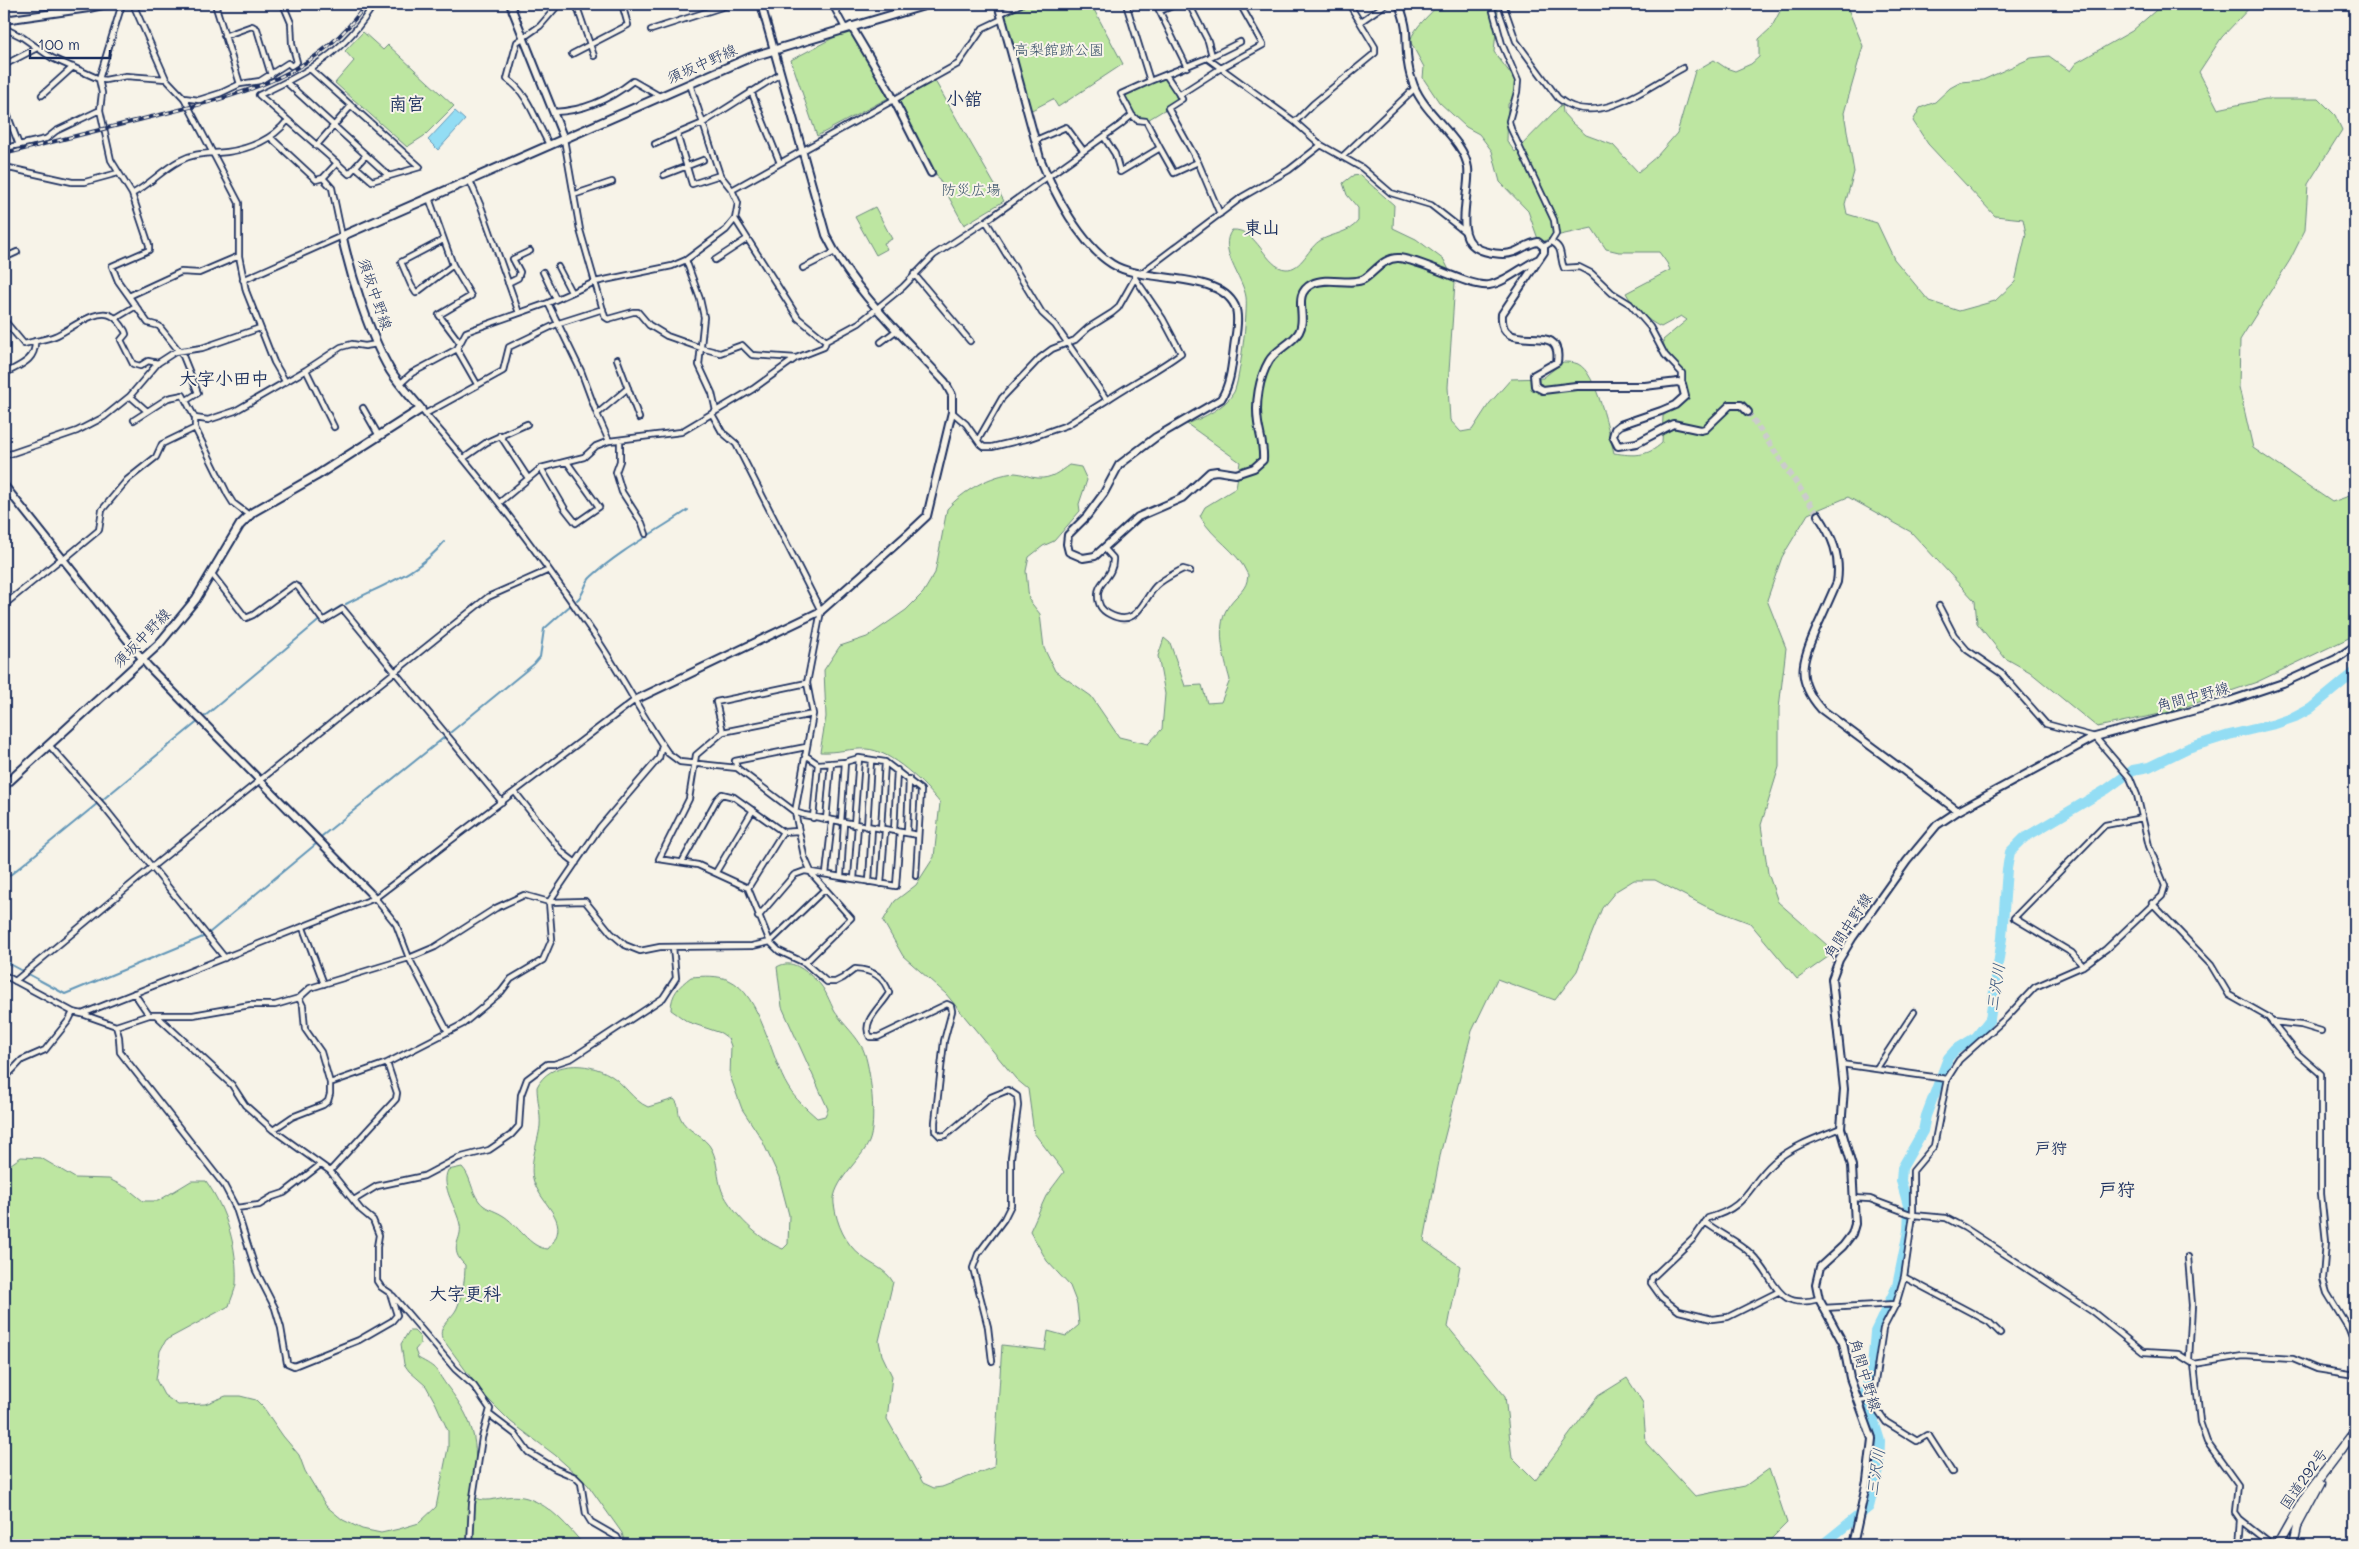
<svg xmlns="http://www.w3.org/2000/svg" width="2359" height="1549" font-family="Mali,'Klee One',sans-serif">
<rect width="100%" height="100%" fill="#f7f3e8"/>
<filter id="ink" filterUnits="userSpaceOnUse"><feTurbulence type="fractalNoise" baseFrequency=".02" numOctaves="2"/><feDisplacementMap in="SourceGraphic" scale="10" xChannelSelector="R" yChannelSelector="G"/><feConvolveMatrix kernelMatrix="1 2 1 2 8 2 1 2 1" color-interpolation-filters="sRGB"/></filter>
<g filter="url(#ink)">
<path fill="#bde6a1" stroke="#6c8a80" d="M1021,4H1091L1123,64L1058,107L1053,99L1028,112L1001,14Z
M1439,4H1496L1498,11L1494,52L1514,78L1518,91L1508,104L1507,141L1515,152L1562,104L1563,113L1572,123L1586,135L1613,145L1638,172L1657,156L1677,133L1695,71L1714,60L1726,68L1735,71L1751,64L1759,57V39L1771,28L1784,4H1846L1863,46L1844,113L1854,172L1845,204L1847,214L1877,223L1894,259L1929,301L1959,311L1995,301L2015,282L2026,234L2023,219L1995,216L1928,144L1913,121L1920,108L1935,102L1950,88L1961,82L1983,80L2031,58L2049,56L2070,71L2076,63L2132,31L2163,4H2253L2222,37L2199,72L2218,109L2265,99H2319L2335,115L2342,130L2308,184L2305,230L2290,260L2240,340L2239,387L2253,448L2332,502L2355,494V635L2257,682L2170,712L2097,727L2030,672L2005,658L1977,623L1975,601L1911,532L1848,497L1808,514L1782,557L1767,600L1786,648L1779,708V767L1761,825L1768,873L1778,902L1835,952L1797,979L1750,923L1705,906L1655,880H1634L1616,891L1602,908L1577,971L1555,1000L1497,979L1472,1031L1441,1151L1424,1241L1460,1266L1448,1327L1505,1396L1512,1458L1535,1481L1598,1396L1627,1378L1643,1403L1646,1443L1695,1496L1745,1486L1769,1469L1787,1523L1765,1545H625L622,1533L588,1485L555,1455L511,1422L483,1394L442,1338C438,1325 452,1319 457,1308C463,1294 465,1279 465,1265C447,1248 463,1240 460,1225C457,1208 440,1187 448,1170L462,1167C471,1176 471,1191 479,1201C485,1209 494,1210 502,1215C518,1224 529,1248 548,1249C573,1221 544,1209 534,1182C528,1165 538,1144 540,1126C541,1113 537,1100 537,1087C549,1061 587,1061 610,1075C625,1084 632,1100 648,1107L674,1099C680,1105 677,1110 680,1117C686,1132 705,1135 712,1150C718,1162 717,1178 722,1191C733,1214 759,1240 783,1249L788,1244L789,1215L779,1177L761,1138L742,1109L730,1076L731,1046L728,1038L721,1033L688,1022L671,1010C671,994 679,986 691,977C704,976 717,975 729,980C761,994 771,1060 788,1087C795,1099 806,1108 817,1118L825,1116L828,1109L782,1007L777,967C792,958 804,970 816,980C826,989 829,1001 835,1012C844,1025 856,1035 863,1049C871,1067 877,1124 869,1142C861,1160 831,1183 834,1204C837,1225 845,1243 861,1256C873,1266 886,1269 893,1282L879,1341L882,1355L892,1376L887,1419L923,1483L934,1488L942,1487L994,1467L1002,1345L1045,1350L1048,1331L1066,1336L1079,1325L1077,1304L1070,1286L1047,1261L1030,1231L1046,1196L1064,1172L1034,1133L1028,1089L1016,1079L946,994L903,956L883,921L895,901L916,885L934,857L940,803C925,784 891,750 866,749C852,748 836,753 820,752L826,717L824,670L840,646L867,637L906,610L923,593L935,573L947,509C963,491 990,475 1015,473C1023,473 1030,478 1038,478C1051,479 1059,472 1069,465L1081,467L1087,480L1079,504L1080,511L1054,541L1043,546L1029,557L1026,571L1029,600L1040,614L1044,648L1055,671L1091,696L1119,737L1148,744L1162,729L1165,694L1158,656L1164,638L1170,643L1185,686L1202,685L1207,703L1221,702L1230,680C1224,658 1214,624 1230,604C1238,593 1247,590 1248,575C1236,548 1214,541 1200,516L1205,507L1236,488L1240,462L1187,424C1203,418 1226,407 1234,392C1240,380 1248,311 1246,297C1243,277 1217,249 1232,230C1258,228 1265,268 1286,269C1302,270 1308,247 1321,240C1332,234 1351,232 1358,221V208L1347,195L1343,183L1352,176L1360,175L1394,205L1393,228L1416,239L1444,260L1455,282L1448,387L1450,420L1461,432L1472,430L1489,404L1511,379L1543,378L1563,362C1567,362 1574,362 1578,364C1597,373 1609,433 1614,453C1634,456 1647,457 1662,443L1663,416L1687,399C1690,374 1666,365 1663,340L1687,320L1681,316L1661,327C1647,321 1633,306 1626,293L1670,270L1667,263L1659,252H1619L1606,249L1592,228L1551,237L1543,242L1538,239L1528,211L1500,182L1492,151L1479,134L1466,127L1439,102L1423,78L1424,67L1410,41C1415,26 1429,16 1439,4Z
M850,29L888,98L817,136L791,60Z
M363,32L383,50L388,45L454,106L424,136L407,147L335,83L354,61L345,51Z
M1166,75L1182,99L1146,121L1137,120L1121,94Z
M935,81L1004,201L964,225L897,102Z
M875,207L892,239L884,243L887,249L876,255L855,217Z
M21,1157L41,1158L75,1178L109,1179L127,1188L143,1201H158L191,1181H206C226,1209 238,1248 236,1284C235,1291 231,1299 229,1306L166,1340L160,1351L156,1380L164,1395L178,1405L205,1404L226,1396H240L256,1400L263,1407L283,1436L299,1455L305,1471L326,1506L343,1520L362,1529L381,1533L399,1529L419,1523L436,1507L448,1448V1431L436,1404L426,1386L409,1371L404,1364L401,1344L409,1331H414L420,1337V1344L415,1350L418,1358C439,1369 434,1368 447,1386C478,1426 479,1446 472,1495C487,1508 504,1491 527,1498C552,1506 568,1527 584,1545H4V1169Z"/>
<path fill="#93ddf4" stroke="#6397b8" d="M455,111L465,120L438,150L428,140Z"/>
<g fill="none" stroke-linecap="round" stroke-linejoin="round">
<path stroke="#6397b8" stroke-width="2" d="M577,600C585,594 584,583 591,577C620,550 656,532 688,510
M346,604C382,585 418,574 444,542
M205,716L322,618L341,606
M451,732L534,664L540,657L544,629L572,604
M101,801L200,720
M322,836L446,736
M4,880L98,803
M209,933L316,844
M4,961L65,994L203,937"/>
<path stroke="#93ddf4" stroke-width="10" d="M1822,1545L1869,1507L1879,1466L1880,1441L1865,1392L1872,1368L1875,1332L1897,1286L1908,1231L1909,1209L1901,1181L1902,1168L1923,1131L1926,1116L1948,1058L1955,1050L1976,1037L1990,1019L2002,938L2007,869L2010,852L2024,838L2107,789L2133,770L2149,767L2188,748L2229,735L2275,724L2295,717L2310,709L2355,672"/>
<path stroke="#cbcccc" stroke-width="6" stroke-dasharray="6 3" stroke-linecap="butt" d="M1748,412L1818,515"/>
<g stroke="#1b2f5e" stroke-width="8">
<path id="street" d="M122,4L99,79L102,93L100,110L111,160L132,194L149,245V250L112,266L118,281L148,323L159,326L183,356L198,393L187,400
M133,4L166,79L184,98L239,203V256L246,291L274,362L285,381
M215,4L240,84
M576,4L594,56
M832,4L845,28
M1126,4L1150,81L1207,58L1295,122L1321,145L1362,168L1391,193L1431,205L1464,231
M1156,4L1187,67
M1189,4L1208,41L1212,56
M1491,4L1502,44L1518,81L1517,92L1509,121L1511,129L1554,220L1556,234L1551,242
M1503,4L1516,41L1558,98C1596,130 1648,86 1683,68
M834,8L850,4
M1160,11L1177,4
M1001,13L1021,4
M1360,22L1386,4
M4,28L22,37L52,58L99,79L105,80L126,76L166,79
M651,30L731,4
M224,36L252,26L257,29L271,75
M572,54L628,25L622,4
M1210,57L1240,42
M4,65L37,48
M310,69L420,167L372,181L356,167
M1166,75L1182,99L1168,108L1198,162
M286,82L389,176
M690,84L720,175L732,190L958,64L983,28L1002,19
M751,91L780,163
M42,95L73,67
M1179,95L1221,68L1263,45L1240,4
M184,98L199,100L221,93L240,84L260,81L288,63L291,66L297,62L292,44L291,23L283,4
M4,106L19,145L46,139L56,131L100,110
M554,112C584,111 609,100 633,81L661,97
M1132,115L1137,120L1146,121L1160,148
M1295,122L1313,104L1375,53V47L1349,4
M270,137L312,176L316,180L323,178
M1104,137L1115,154L1120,172L1160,148L1174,173L1198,162L1220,214
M564,139L580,230L605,317L608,319L633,312H638L649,325L667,336L701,348L720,353L742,345L752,355L796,358
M1036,140L1066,127L1083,150
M655,144L677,134
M316,146L351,106
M550,146C537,125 529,93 507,79L517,42L540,26L559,4
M4,148L19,145
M1342,157L1415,88
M337,163L349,174L366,155
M4,173L9,168L72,182H85L118,173
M664,175L703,160
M720,175L692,184L677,134L703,123L780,74
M470,181L482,209L519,313
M132,194C149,185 162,170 179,161C195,152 210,154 227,152C250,149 273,139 287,121
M576,194L612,182
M429,198L453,265L471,296L439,315L460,343
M735,219L798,318L826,341
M986,221L1042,313L1055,325L1107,400C1132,383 1157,371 1181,353L1163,319L1135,278V273
M443,240L401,262L411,285L416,293L453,265
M1544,247L1551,242C1564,247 1559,257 1564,268L1579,267L1591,273L1612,293L1630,304L1650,327L1665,355L1682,373V384
M4,258L17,252
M686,260L700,299L704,317L699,365L712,393L716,411
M715,260L747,239
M558,267L571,292
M803,268L835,252
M543,272L556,299
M914,274L970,341
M1140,274L1242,197L1289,170L1321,145
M243,280L342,236L332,188L323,178L337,163L259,95C309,72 345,52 374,4
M508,283L518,278L520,272L513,259L530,251
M129,296L181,272L199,273L239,256
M548,303L581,371L597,414
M116,318L136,306
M4,320L24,344C34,341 45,340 55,336C68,331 98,306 112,316C118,319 122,326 125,331L126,334L121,340L133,364L140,366L148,361L158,363
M881,342L897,330
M457,349L477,384
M617,359L639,418
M306,370L334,427
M4,374C20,365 36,361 35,341
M400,384L412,373L457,349L466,332L474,329L548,303L595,282L672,266L686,260L726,230L735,219L738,203L732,190
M130,396L147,411
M363,408L379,436
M421,409C483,479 539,553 591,630C619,669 640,714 668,753L680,762L737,768L795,812L804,815L918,835
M952,412L966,424L980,444L984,447H992L1030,438L1067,425L1107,400
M425,414L503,371L509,347L559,323L603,309
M712,414L722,432L736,444L821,611L807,683L813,714L795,812L804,856L812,874L851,918L805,963
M195,418L208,420L235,411L306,370L341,347L352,344L365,346L377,344
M134,420L168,398L183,395L195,418V428
M500,435L528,478
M978,440L1002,398L1040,358L1052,349L1075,340L1088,328L1112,313L1118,308L1135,278
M609,441L597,414L628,388
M620,441V461L616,472L622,492L642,523L646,534
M4,456L77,431L104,417L130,396L158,363L175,352L202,348L260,328
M464,458L487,442L527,424
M541,468L565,509L576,523L599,507L567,462
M499,503L541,468L584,457L596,446L609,441L681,432L753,389L796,358L824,347L826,341L859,323L903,287L934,255L986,221L1120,125L1132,115L1121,94L1150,81
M1104,548L1113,558C1114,578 1097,581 1098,596C1098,605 1101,610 1109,614C1137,629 1142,601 1156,586C1163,579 1174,574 1183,569L1190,571
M63,560L99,530L102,510L127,480L156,457L162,444L195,428L228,495L233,503L249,515
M212,574L246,618L253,615L294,585L298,587L323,621L343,609L502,802
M4,605L62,558
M807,683L716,702L723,732L813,714
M723,732L696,755L689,799L659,859L698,865L748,888L770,942L779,951L805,963L827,982H835L843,978L855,969C872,970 884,976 889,993C882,1006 860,1022 870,1037H878L947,1004L951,1006L952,1011L944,1041L935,1122V1131L940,1136L946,1135L991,1097L1008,1090L1017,1096L1018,1106L1011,1158V1205L1004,1219L978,1254L973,1268L988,1327L992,1361
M49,745L103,806L225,958
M805,755L818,764L845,762L859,758L885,762L921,790L916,876
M737,768L735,761L806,747
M515,792L563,853L576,863
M813,818L818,764
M826,820L831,763
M841,822L845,762
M854,825L859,758
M867,827L871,760
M881,829L885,762
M894,831L897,770
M907,833L909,779
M682,862L717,799L722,794L734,797L783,832L798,831
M716,872L753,810
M826,874L832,821
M841,876L844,823
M854,879L858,825
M869,882L872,827
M881,884L885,830
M748,888L783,832
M375,898L396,924L409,958L447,1030
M2152,903L2211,965L2229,995L2268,1017L2298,1054L2321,1074V1194L2326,1242L2323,1279L2327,1293L2349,1329L2355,1345
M758,917L794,875L805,871L896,886L900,832
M303,928L324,984
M2083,966L2072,953L2014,918L2105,825L2142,818
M4,975L73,1012L82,1014L375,898L635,700
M15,981L152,867L488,597L549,570
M134,993L149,1015
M82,1014L116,1026L149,1015H193L250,1005H275L299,998L310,988L409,958L435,947L496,908L524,895L549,902L585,901L611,933L625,945L640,951L660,947L752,946L770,942L824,890
M2274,1022L2301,1025L2321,1031
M116,1026L119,1037L120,1052L224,1185L236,1208L256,1271L275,1308L281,1328L287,1363L294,1366L359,1340L392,1321L397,1315L390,1293L381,1287L377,1281V1247L379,1235L373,1220L361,1210L330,1171L273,1130L245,1105L232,1085L157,1016
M1841,1064L1947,1079
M1877,1068L1914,1012
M4,1079L22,1060L45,1050L69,1020L73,1012
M330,1083L387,1063L463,1024L501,992L511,979L543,960L552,939L549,902L600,827L659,758L662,745
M273,1130L292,1117L323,1105L328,1101L330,1094V1083L321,1052L305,1029L303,1006L299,998
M330,1171L396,1099L397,1093L387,1063
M1853,1198L1870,1199L1913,1215L1946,1218L1965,1228L2093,1312L2143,1352L2178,1354L2194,1364L2200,1422L2207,1442L2238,1485L2235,1513L2240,1520L2238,1545
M354,1200L377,1186L424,1176L458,1158L489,1150L511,1135L519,1126L521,1095L527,1079L547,1064H554L572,1058L663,998L676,978L673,947
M236,1208L259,1205L272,1197L284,1193L320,1165
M1705,1222C1720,1234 1739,1241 1752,1255C1777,1279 1775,1311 1819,1299
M2188,1257L2192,1305L2189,1359
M1904,1277L1989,1322L2000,1333
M1778,1292L1728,1317L1712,1319L1679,1311L1661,1297L1651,1283L1652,1278L1694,1238L1708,1218C1749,1207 1747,1186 1774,1162C1792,1146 1819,1137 1841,1128
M393,1296L455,1369L474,1386L490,1409L482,1438L472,1504L470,1545
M1823,1308L1896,1304
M2194,1364L2243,1356L2293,1359L2317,1369L2355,1375
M1870,1399L1886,1422L1917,1441L1927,1435L1929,1436L1952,1472
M1859,1401L1870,1399L1873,1395L1883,1329L1896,1304L1904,1277L1913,1215V1171L1934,1146L1947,1079L1959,1060L2006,1018L2035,987L2083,966L2106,949L2162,896L2165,886L2149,846L2137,795L2130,778L2095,737L2046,724L2002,674L1967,650L1954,635L1939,606
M490,1415L515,1434L528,1452L556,1469L575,1477L581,1483L586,1514L591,1522L617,1537L621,1545
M2240,1520L2268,1542"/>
</g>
<g stroke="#1b2f5e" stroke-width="10">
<path id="secondary" d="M510,4L564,139
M998,4L1040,158C1054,193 1080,244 1112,264C1143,284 1218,270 1235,306C1239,316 1237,329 1235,340C1232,360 1232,382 1221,399L1156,437L1119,465L1104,493L1087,516L1068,535L1067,544L1069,552L1083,558L1095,556L1138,517L1182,498L1210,472L1217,471L1236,474L1254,468L1263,460C1264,446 1260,436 1258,423C1255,403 1259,378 1269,361C1276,349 1292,344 1299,332C1308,316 1291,295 1312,284C1327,276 1351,286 1364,279C1375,272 1384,257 1399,258C1426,261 1470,288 1489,285C1506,282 1523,266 1539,259
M1399,4C1402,12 1405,21 1406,30C1407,50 1406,67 1414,86C1426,116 1464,139 1468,168C1471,190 1453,235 1477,248C1486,253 1504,256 1514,252C1522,249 1529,243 1538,242L1544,247V252L1502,314C1498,361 1564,315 1557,362L1534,375L1535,386L1543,390L1576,386H1645L1678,382L1682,384L1685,396L1675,405L1661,411L1620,425L1615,429L1613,436L1618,446L1637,443L1673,424L1701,430L1705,429L1730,405H1741L1748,412
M4,20L89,8L107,4
M851,26L889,90L931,173
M4,485L148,666L375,898
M1818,515C1832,536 1841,556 1837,582C1830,598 1823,614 1816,629C1802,662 1795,679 1821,709L1958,811
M635,700L821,611L910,532L927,516L952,412V395L945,382C902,335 854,292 826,235L761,4
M1853,1545L1867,1481L1872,1439L1850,1378L1843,1343L1819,1299L1816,1284L1820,1267L1843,1246L1852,1234L1855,1224L1852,1166L1841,1128L1844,1089L1832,979L1839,960L1853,937L1907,861L1937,825L1958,811L2095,737L2229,701L2283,683L2336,659L2355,646"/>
</g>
<g stroke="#1b2f5e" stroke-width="11">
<path id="primary" d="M4,786L159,644L196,599L240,525L253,512L316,476L421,409C411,397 399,384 390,370C369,334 351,276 342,236L751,57L929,4"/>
</g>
<g stroke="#1b2f5e" stroke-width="11">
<path id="highway" d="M2278,1545L2305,1497L2355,1431
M2293,1545L2297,1527L2320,1484"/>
</g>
<use href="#street" stroke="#f7f3e8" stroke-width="4.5"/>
<use href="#secondary" stroke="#f7f3e8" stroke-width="6"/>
<use href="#primary" stroke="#f7f3e8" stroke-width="7"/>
<use href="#highway" stroke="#f7f3e8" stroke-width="8"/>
<g stroke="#1b2f5e" stroke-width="4">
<path id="rail" d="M4,154C53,142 102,129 151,117C234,96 315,80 366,4"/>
</g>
<use href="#rail" stroke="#f7f3e8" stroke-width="2" stroke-dasharray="5.5" stroke-linecap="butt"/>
</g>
</g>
<g text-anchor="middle" stroke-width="4" stroke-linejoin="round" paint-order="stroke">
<g font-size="15" fill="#3b546b" stroke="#f7f3e8">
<text x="1059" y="55">高梨館跡公園</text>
<text x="971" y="195">防災広場</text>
</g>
<g font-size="15" fill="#1b2f5e" stroke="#f7f3e8">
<text transform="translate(702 64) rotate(-24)" y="5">須坂中野線</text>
<text transform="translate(375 294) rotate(71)" y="5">須坂中野線</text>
<text transform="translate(142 638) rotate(-46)" y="5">須坂中野線</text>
<text transform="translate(2193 697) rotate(-15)" y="5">角間中野線</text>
<text transform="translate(1848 926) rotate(-57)" y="5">角間中野線</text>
<text transform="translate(1865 1375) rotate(73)" y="5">角間中野線</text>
<text transform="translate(2304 1479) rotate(-55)" y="5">国道292号</text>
</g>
<g font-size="16" font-style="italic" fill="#33527c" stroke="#f7f3e8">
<text transform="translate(1995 987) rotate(-81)" y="6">三沢川</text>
<text transform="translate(1875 1472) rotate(-81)" y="6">三沢川</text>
</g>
<g font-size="16" font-weight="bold" fill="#1b2f5e" stroke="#f7f3e8">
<text x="2051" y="1154">戸狩</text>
</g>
<g font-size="18" font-weight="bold" fill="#1b2f5e" stroke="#f7f3e8">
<text x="964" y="105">小舘</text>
<text x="407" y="110">南宮</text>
<text x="1262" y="234">東山</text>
<text x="224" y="385">大字小田中</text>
<text x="2117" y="1196">戸狩</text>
<text x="465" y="1300">大字更科</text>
</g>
</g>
<rect width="2359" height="1549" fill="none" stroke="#f7f3e8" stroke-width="20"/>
<rect x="10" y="10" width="2339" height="1529" fill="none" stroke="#1b2f5e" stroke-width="2" filter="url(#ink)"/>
<path d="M30 50v8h80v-8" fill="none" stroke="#1b2f5e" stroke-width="2.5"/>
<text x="38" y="50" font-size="15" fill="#1b2f5e" stroke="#f7f3e8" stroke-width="4" paint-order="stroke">100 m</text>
</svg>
